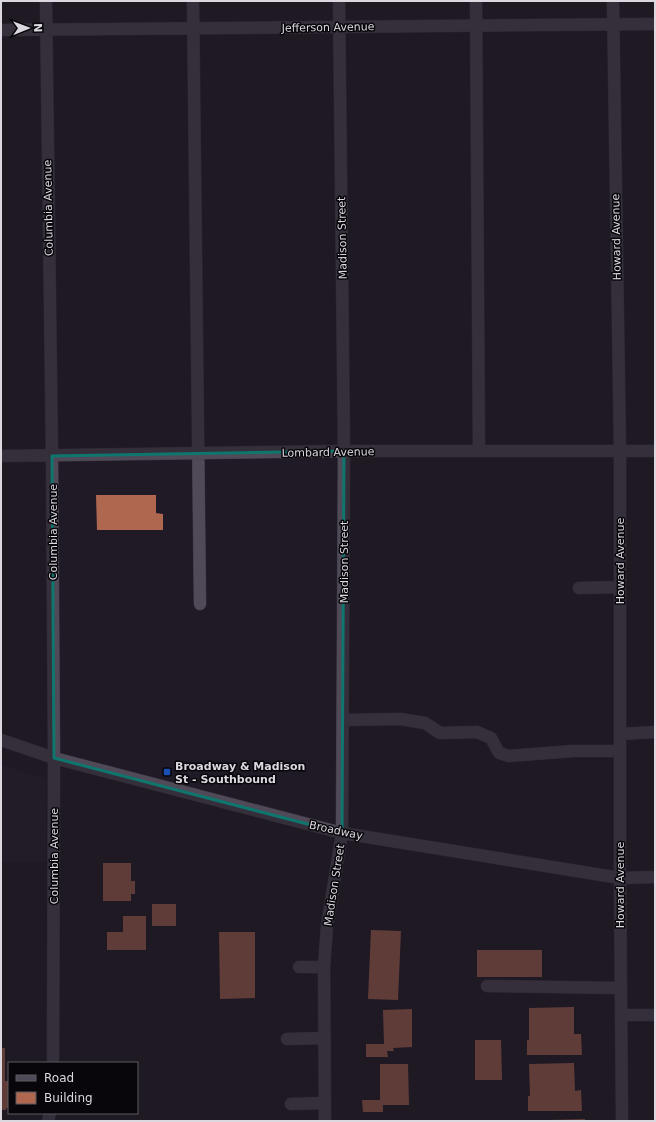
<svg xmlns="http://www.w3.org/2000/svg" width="656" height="1122" font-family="'DejaVu Sans',sans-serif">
<rect width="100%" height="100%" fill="#1f1a25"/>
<path fill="#271f30" d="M1,765L46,779V862H1Z"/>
<path fill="#b06750" d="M96,495H156V513L163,514V530H97Z
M103,863H131V881H135V894H131V901H103Z
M152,904H176V926H152Z
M123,916H146V950H107V932H123Z
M371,930L401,931L398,1000L368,999Z
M219,932H255V998L220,999Z
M477,950H542V977H477Z
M574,1007V1034H581L582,1055H527V1040H529V1008Z
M412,1009V1047L393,1048L394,1051H387L388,1057H366V1044H384L383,1010Z
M475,1040H501L502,1080H475Z
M1,1048H5V1081H9V1108H6V1110H1Z
M574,1063L575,1091L581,1090L582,1111H528V1096H530L529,1064Z
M380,1064H408L409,1105H383V1112H363L362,1100H380Z
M585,1119V1121H549V1120Z"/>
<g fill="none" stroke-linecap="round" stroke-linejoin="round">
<g stroke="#3b3840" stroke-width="13">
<path id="minor" d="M46,1L52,456L54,758L53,1063
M193,1L200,604
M476,1L479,451
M613,1L620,451V878L622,1121
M1,30L655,24
M1,456L344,451H655
M579,588L620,587
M343,720L400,719L425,723L440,733L477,732L491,738L499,753L509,756L573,751H620
M620,734L655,732
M1,740L54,758L342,833L620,878L655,877
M299,967H324
M487,986L621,988
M621,1015H655
M287,1039L324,1038
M291,1104L325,1103
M48,1121L50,1113
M325,1121L324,967L327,926L342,833L344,451L339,1"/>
</g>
<use href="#minor" stroke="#504a58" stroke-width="12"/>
</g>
<path d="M0 0H656V1122H0ZM344,451L342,833L54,758L52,456Z" fill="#1f1a25" fill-opacity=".55" fill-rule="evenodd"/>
<path fill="none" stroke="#0f766e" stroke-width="3" stroke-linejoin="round" d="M344,451L342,833L54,758L52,456Z"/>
<rect fill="#1a4fb4" stroke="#08060a" stroke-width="1.5" x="163" y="768" width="8" height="8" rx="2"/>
<g text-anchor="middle" stroke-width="3" stroke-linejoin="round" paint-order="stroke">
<g font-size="11" fill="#dbd8e0" stroke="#08060a">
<text transform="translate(328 27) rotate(-1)" y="4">Jefferson Avenue</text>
<text transform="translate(48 208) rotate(-91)" y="4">Columbia Avenue</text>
<text transform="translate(616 237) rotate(-91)" y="4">Howard Avenue</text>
<text transform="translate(342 238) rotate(-91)" y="4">Madison Street</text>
<text transform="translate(328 452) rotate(-1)" y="4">Lombard Avenue</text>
<text transform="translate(53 532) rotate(-90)" y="4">Columbia Avenue</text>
<text transform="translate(620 561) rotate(-90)" y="4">Howard Avenue</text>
<text transform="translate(344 562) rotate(-90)" y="4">Madison Street</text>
<text transform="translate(336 830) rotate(12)" y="4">Broadway</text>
<text transform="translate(54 856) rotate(-90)" y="4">Columbia Avenue</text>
<text transform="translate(334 885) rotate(-81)" y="4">Madison Street</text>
<text transform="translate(620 885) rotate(-90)" y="4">Howard Avenue</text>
</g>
<g font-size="11" font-weight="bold" fill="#dbd8e0" stroke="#08060a" text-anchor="start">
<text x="175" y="770">Broadway &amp; Madison<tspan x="175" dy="13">St - Southbound</tspan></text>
</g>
</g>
<rect width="656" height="1122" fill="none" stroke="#dbd8e0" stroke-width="4"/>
<rect x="8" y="1062" width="130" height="52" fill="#08060a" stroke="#5c5a60"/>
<rect x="16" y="1075" width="20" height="6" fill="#504a58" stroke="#5c5a60"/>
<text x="44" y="1082" font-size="12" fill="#dbd8e0">Road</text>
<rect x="16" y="1092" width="20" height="12" fill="#b06750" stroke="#5c5a60"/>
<text x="44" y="1102" font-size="12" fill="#dbd8e0">Building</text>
<g transform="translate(28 28) rotate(89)" stroke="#08060a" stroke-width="3" paint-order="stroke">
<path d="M0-3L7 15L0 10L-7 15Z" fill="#dbd8e0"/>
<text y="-6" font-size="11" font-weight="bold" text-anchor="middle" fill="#dbd8e0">N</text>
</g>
</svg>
